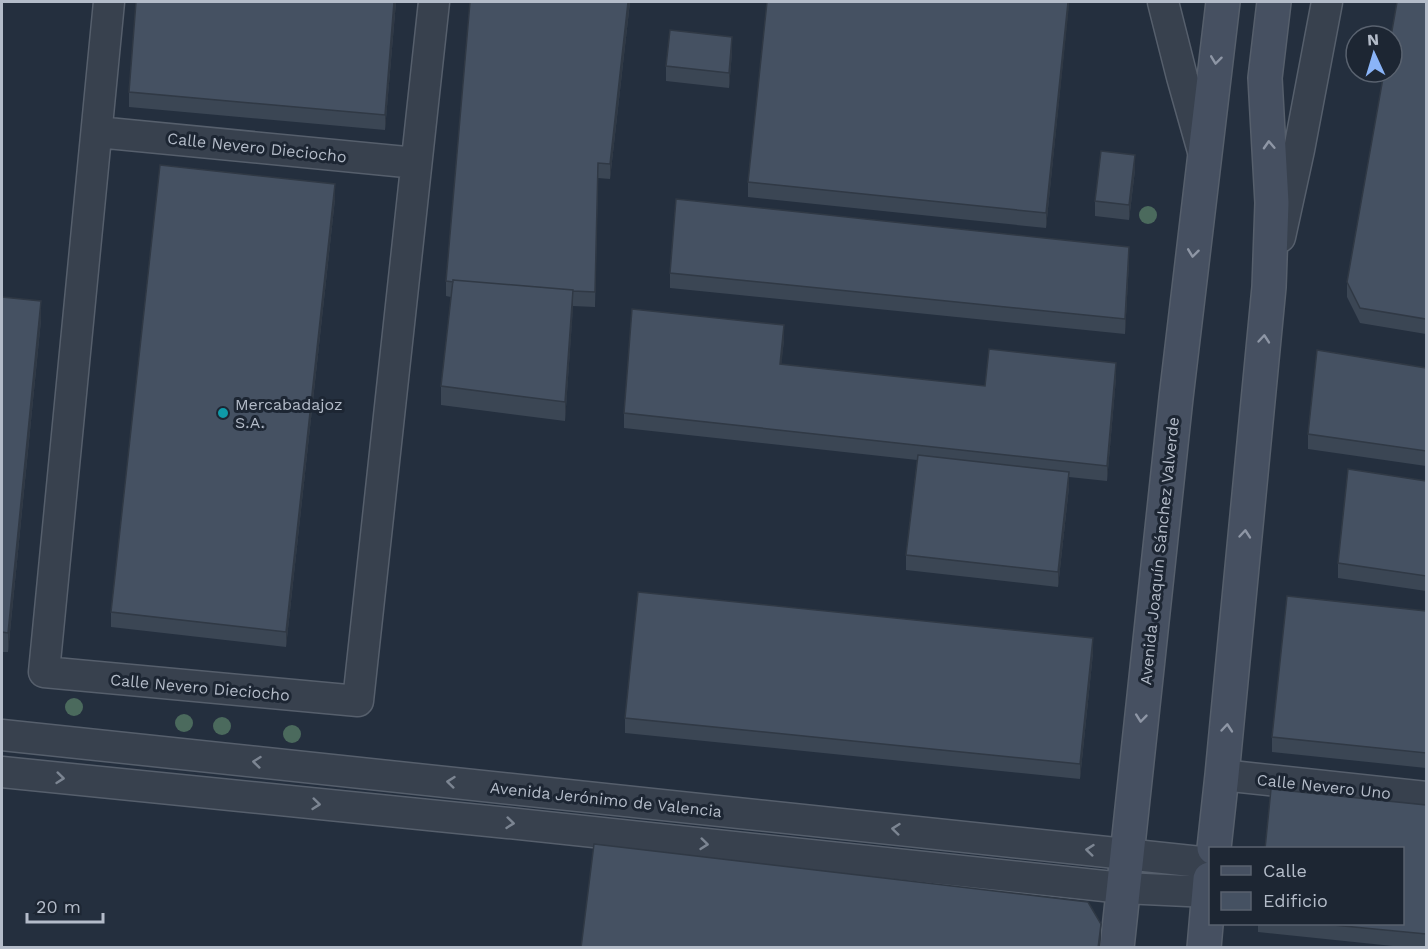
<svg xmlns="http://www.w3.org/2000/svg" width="1428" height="949" font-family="'Work Sans',sans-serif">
<rect width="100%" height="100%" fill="#242f3e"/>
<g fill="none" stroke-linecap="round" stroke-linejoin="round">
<g stroke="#565f6c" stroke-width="33">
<path id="minor" d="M109,2L44,672L358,701L434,2
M1163,2L1182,77L1204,155
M97,132L416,163
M1280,237L1299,150L1327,2
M2,735L1210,863
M2,772L508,823L1123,888L1209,892
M1222,775L1426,797"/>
</g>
<g stroke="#565f6c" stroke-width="36">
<path id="secondary" d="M1214,848L1222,775L1269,287L1272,203L1265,78L1274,2
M1117,948L1176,398L1223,2
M1204,948L1210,879"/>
</g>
<use href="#minor" stroke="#38414e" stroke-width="30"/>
<use href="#secondary" stroke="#465061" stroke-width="33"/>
</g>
<g fill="#4b6a5d">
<circle cx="1148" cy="215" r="9"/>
<circle cx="74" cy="707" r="9"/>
<circle cx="184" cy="723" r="9"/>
<circle cx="222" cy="726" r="9"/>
<circle cx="292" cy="734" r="9"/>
</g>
<path fill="#3b4654" d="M396,2L385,130L129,107V92Z
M470,2H630L610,179L598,178L595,307L573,306L565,421L441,405V386L451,297L446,296V281Z
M1069,2L1046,228L748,197V182Z
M1426,2V334L1360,323L1347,297V282Z
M732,52L729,88L666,81V66Z
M1135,170L1129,220L1095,216V201Z
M335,199L286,647L111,627V612Z
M1129,262L1125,334L670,288V273Z
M2,297L41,320L8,652H2Z
M784,340L781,364L985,386L1116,378L1107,481L1069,477V487L1058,587L906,570V555L917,460L624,428V413Z
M1426,368V466L1308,449V434Z
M1426,481V591L1338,578V563Z
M1426,611V768L1272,752V737Z
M1093,653L1080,779L625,733V718Z
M1426,805V948H1412L1258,932V924H1402Z"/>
<path fill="#303945" d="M394,2H396L385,130V115Z
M628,2H630L610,179V164Z
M1068,2H1069V6L1046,228V213Z
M732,37V52L729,88V73Z
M1135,155V170L1129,220V205Z
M335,184V199L286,647V632Z
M1129,247V262L1125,334V319Z
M573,290V309L565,421V402Z
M41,301V320L8,652V633Z
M784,325V340L780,379V364Z
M1116,363V378L1107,481V466Z
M1069,472V487L1058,587V572Z
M1093,638V653L1080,779V764Z
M1101,924V939L1100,948H1098Z"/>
<path fill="#455162" stroke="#303945" stroke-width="1.5" d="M136,2H394L385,115L129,92Z
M470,2H628L610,164L598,163L595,292L573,291V290L453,280V282L446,281Z
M767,2H1068L1046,213L748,182Z
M1397,2H1426V319L1360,308L1347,282L1384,72H1392V36H1391Z
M670,30L732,37L729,73L666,66Z
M1101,151L1135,155L1129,205L1095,201Z
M160,165L335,184L286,632L111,612Z
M676,199L1129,247L1125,319L670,273Z
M453,280L573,290L565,402L441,386Z
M2,297L41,301L8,633L2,632Z
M632,309L784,325L780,364L985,386L989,349L1116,363L1107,466L624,413Z
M1317,350L1426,368V451L1308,434Z
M918,455L1069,472L1058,572L906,555Z
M1348,469L1426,481V576L1338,563Z
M638,592L1093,638L1080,764L625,718Z
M1287,596L1426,611V753L1272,737Z
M1271,789L1426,805V934L1323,924H1402V849H1265Z
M594,844L1088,902L1101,924L1098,948H581Z"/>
<defs><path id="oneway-chevron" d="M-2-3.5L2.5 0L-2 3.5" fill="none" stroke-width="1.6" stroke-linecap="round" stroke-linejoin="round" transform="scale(1.5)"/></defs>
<g stroke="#8e96a5">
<use href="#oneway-chevron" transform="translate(1216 60) rotate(97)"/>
<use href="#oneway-chevron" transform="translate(1269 145) rotate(-93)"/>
<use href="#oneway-chevron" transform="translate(1193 253) rotate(97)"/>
<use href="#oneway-chevron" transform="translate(1264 339) rotate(-85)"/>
<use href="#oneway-chevron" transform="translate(1245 534) rotate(-85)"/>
<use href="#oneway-chevron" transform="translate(1141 718) rotate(96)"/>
<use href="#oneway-chevron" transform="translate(1227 728) rotate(-85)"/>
</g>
<g stroke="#7c8592">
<use href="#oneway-chevron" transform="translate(257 762) rotate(-174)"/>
<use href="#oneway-chevron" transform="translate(60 778) rotate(6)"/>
<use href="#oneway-chevron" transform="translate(451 782) rotate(-174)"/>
<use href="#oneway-chevron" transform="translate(316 804) rotate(6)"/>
<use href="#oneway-chevron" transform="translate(510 823) rotate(6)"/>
<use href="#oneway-chevron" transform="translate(896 829) rotate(-174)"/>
<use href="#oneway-chevron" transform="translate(704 844) rotate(6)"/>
<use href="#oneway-chevron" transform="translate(1090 850) rotate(-174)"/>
</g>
<circle fill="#0f9aa8" stroke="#1d2633" stroke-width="2" cx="223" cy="413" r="6"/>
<g text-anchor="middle" stroke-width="6" stroke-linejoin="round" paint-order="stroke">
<g font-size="16" fill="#b4bcc9" stroke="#1d2633">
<text transform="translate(257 147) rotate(6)" y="6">Calle Nevero Dieciocho</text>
<text transform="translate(1159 551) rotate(-84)" y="6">Avenida Joaquín Sánchez Valverde</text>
<text transform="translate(200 687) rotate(5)" y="6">Calle Nevero Dieciocho</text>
<text transform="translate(1324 786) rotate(6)" y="6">Calle Nevero Uno</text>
<text transform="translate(606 799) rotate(6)" y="6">Avenida Jerónimo de Valencia</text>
</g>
<g font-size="16" fill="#b4bcc9" stroke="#1d2633" text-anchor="start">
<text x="235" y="410">Mercabadajoz<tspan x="235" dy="18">S.A.</tspan></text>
</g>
</g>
<rect width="1428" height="949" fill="none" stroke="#b4bcc9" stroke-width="6"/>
<rect x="1209" y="847" width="195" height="78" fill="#1d2633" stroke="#59626f" stroke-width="1.5"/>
<rect x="1221" y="866" width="30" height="9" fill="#465061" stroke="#59626f" stroke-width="1.5"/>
<text x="1263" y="877" font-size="18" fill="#b4bcc9">Calle</text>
<rect x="1221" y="892" width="30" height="18" fill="#455162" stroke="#59626f" stroke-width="1.5"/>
<text x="1263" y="907" font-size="18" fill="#b4bcc9">Edificio</text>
<g transform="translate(1374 54) rotate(356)"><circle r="28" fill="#1d2633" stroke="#59626f" stroke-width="1.5"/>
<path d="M0-4.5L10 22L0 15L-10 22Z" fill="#8ab4f8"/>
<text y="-9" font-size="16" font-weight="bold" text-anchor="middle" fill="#b4bcc9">N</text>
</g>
<path d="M27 913v9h76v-9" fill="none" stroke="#b4bcc9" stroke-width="3"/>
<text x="36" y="913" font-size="18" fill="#b4bcc9" stroke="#1d2633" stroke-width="4.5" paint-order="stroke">20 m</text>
</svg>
